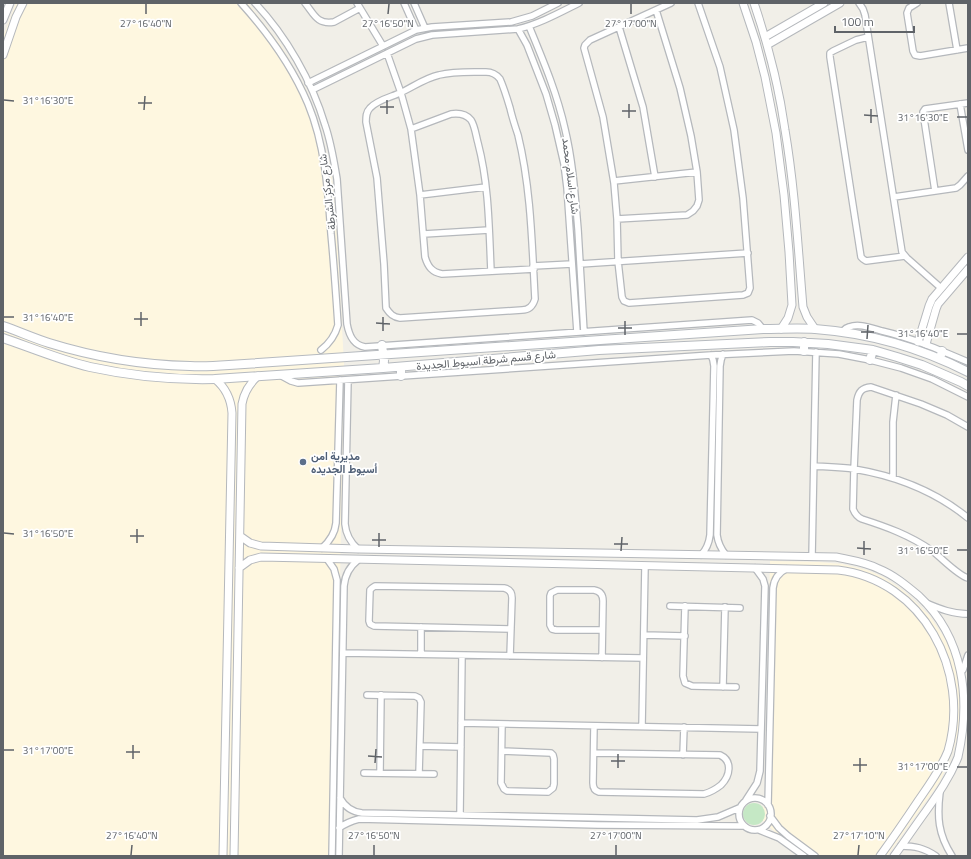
<svg xmlns="http://www.w3.org/2000/svg" width="971" height="859" font-family="'Titillium Web',Vazirmatn,sans-serif">
<rect width="100%" height="100%" fill="#f1efe8"/>
<path fill="#fef7e0" d="M16,3H248L281,45L306,89L317,120L329,163L332,180L336,217L344,364L335,856H3V37Z
M770,561L818,562L842,564L867,570L883,577L904,591L929,615L946,640L956,662L962,704L959,729L953,752L941,779L934,790L887,856H810L775,832L758,816L763,809L765,799Z"/>
<path fill="#c5e8c5" d="M743 814a11 11 0 1 1 22 0a11 11 0 1 1-22 0Z"/>
<g fill="none" stroke-linecap="round" stroke-linejoin="round">
<g stroke="#b5b8bc" stroke-width="8">
<path id="minor" d="M241,3C268,33 292,66 308,104C325,145 328,190 331,234C334,265 336,295 338,325C335,336 330,343 321,350
M255,3C286,36 312,81 325,125C331,142 334,161 337,179L347,324C349,335 353,345 365,347L752,320L758,323L763,329
M305,3C314,14 317,25 334,22L360,8
M357,3L383,46
M404,3L416,30
M414,3L425,28
M671,3L590,40L585,45L584,48L603,117L614,183L617,219L618,261L622,297L624,301L629,303L743,295L748,293L750,288L743,198L734,130L720,67L698,3
M859,3L863,9L865,15L902,252L907,258L941,288
M917,3L909,8L907,13L913,51L915,55L920,56L968,48
M949,3L957,50
M529,26C543,60 557,93 565,129C573,162 575,195 578,229C580,263 582,297 584,332
M619,27L643,107L655,177
M518,29L527,45L546,94L555,125L564,164L567,188L577,332
M868,37L856,40L833,51L830,53V57L861,257L863,259L866,261L905,256
M387,53L401,93L411,129L420,195L425,257C428,267 432,272 442,274L534,269
M486,72C492,72 496,74 500,79C504,88 507,98 510,108C512,117 515,126 518,135C531,188 532,244 535,299C533,306 529,310 522,310L400,318C393,317 390,314 386,308L384,264L377,178L366,122C366,117 366,112 370,108C377,100 391,97 400,93C413,87 425,78 439,75C454,71 471,72 486,72Z
M308,83L416,30L432,27L511,22L532,16L558,3
M312,90L416,39L432,35L518,29C539,24 559,13 579,3
M960,104L968,150
M411,129L451,114C458,113 466,114 471,120C475,126 476,136 478,143C489,185 489,228 491,271
M614,181L697,172
M935,191L923,112L925,109L968,103
M420,195L486,187
M894,197L956,188L960,185L968,176
M617,219L687,215L693,211L697,206L699,200L697,172L691,136L680,88L656,10
M424,234L489,230
M580,264L748,253
M533,266L572,264
M842,332C844,330 845,328 849,327C859,323 871,328 882,331C912,338 940,350 968,362
M723,354L721,360L720,366L717,535C718,543 721,549 726,555
M280,375L291,381L298,383L711,355L794,351L839,354L870,360L901,368L932,379L968,397
M348,380L345,524C346,535 350,542 358,549
M968,427L947,415L921,404L871,387C862,388 859,391 857,400L854,469L853,509C855,514 857,517 862,519C887,527 909,535 931,550C941,557 957,575 968,578
M814,466C827,467 840,467 854,469C896,476 935,491 968,518
M893,478V422L896,395
M322,548C330,541 335,533 336,523L340,380
M701,555C707,549 709,543 710,535L714,366L713,360L711,355
M812,557L816,352
M327,559L334,569L337,580L332,856
M926,603C940,609 953,614 968,614
M670,606L740,608
M685,606L683,676L685,683L692,686L736,687
M644,635L685,636
M343,653L643,658
M421,654V627
M510,656L512,598C512,592 509,589 504,588L375,586L372,588L370,590L369,621L370,624L374,626L511,629
M602,658L603,601C603,595 600,591 594,590H557L551,593L550,596V625L552,629L556,630H602
M963,670L968,655
M723,687L725,607
M367,695L415,696L419,698L421,702L419,774
M461,723L761,729
M642,726L645,566
M420,746L461,747
M502,751L551,753L553,755L554,759V784L553,788L548,792L507,791L504,789L501,783L502,724
M594,753L720,755C733,761 730,776 721,785C716,789 711,792 704,794L599,792C595,791 593,788 593,783L594,726
M683,755L684,727
M364,773L434,774
M380,773L381,695
M940,792C937,817 938,834 952,856
M739 814a16 16 0 1 1 32 0a16 16 0 1 1-32 0Z
M340,798C345,807 352,812 362,813L697,820L718,817L739,808
M746,800L757,783L760,771L765,586L763,579L755,568
M768,805L773,588C774,579 778,573 786,569
M460,815L462,655
M770,816L779,828L788,836L815,856
M339,828C346,823 351,821 359,819L598,825L744,826
M759,830L779,838L804,856
M901,846C915,846 924,848 936,856
M339,856L344,586C345,575 349,567 358,560"/>
</g>
<g stroke="#b5b8bc" stroke-width="9">
<path id="tertiary" d="M743,3L756,42L765,77L776,133L784,195L789,252L792,305L788,318L781,329
M754,3C768,44 779,87 785,130C795,189 798,248 803,307L807,317L815,329
M3,20L10,3
M765,37L824,3
M767,45L840,3
M3,55L16,17L23,3
M918,342L929,306L932,299L968,257
M926,344L936,309L938,304L968,269
M215,379C226,388 231,399 232,413L223,856
M240,536L250,543L261,546L358,549L836,557C850,560 866,562 879,569C894,575 907,586 919,596C964,638 971,699 958,757C950,777 938,794 926,811C915,826 905,841 894,856
M239,568L250,560L261,557L838,570C923,580 971,671 948,751C941,769 929,785 918,801C906,819 893,838 880,856
M234,856L242,404C244,392 249,384 258,376"/>
</g>
<g stroke="#b6babf" stroke-width="10">
<path id="secondary" d="M3,326C18,331 33,338 49,343C94,357 142,365 190,366C203,367 216,366 229,365L763,329C780,329 798,328 815,329C868,333 921,348 968,372
M3,338C32,348 60,360 90,367C131,376 173,380 215,379L383,368L599,350L770,342H793L828,344L873,350L897,357L922,365L961,382L968,386
M382,345L384,361L383,368
M804,351V342
M940,359L942,351
M870,360L873,350
M401,367V376"/>
</g>
<use href="#minor" stroke="#fff" stroke-width="5.5"/>
<use href="#tertiary" stroke="#fff" stroke-width="7"/>
<use href="#secondary" stroke="#fff" stroke-width="8"/>
</g>
<path fill="none" stroke="#5f6368" stroke-width="1.5" d="M146,14V4M388,14L389,4M631,14V4M4,100L14,101M138,103H152M380,107H394M144,110L145,96M622,111H636M387,114V100M864,115L878,116M957,117H967M629,118V104M871,123V109M4,317H14M134,319H148M376,323L390,324M141,326V312M618,328H632M383,331V317M861,332H874M957,334H967M625,335V321M867,339L868,325M4,533L14,534M130,536H144M372,540H386M137,543V529M614,544H628M379,547V533M857,548L871,549M957,550H967M621,551L622,537M864,555V541M4,750H14M126,752H140M368,756L382,757M133,759V745M611,761H625M375,763L376,749M853,765H867M957,767H967M618,768V754M860,772V758M131,855L132,845M374,855V845M616,855V845M858,855L859,845"/>
<circle fill="#5c6f8a" stroke="#fff" stroke-width="1.5" cx="303" cy="462" r="4"/>
<g text-anchor="middle" stroke-width="3.5" stroke-linejoin="round" paint-order="stroke">
<g font-size="11" fill="#5f6368" stroke="#fff">
<text transform="translate(571 176) rotate(83)" y="4">شارع اسلام محمد</text>
<text transform="translate(327 192) rotate(-97)" y="4">شارع مركز الشرطة</text>
<text transform="translate(486 360) rotate(-5)" y="4">شارع قسم شرطة اسيوط الجديدة</text>
</g>
<g font-size="11" font-weight="bold" fill="#4e5e75" stroke="#fff" text-anchor="start">
<text x="311" y="460">مديرية امن<tspan x="311" dy="13">أسيوط الجديده</tspan></text>
</g>
</g>
<g font-size="10" text-anchor="middle" fill="#5f6368" stroke="#fff" stroke-width="3.5" stroke-linejoin="round" paint-order="stroke">
<text x="146" y="27">27°16'40"N</text>
<text x="388" y="27">27°16'50"N</text>
<text x="631" y="27">27°17'00"N</text>
<text x="48" y="104">31°16'30"E</text>
<text x="923" y="121">31°16'30"E</text>
<text x="48" y="321">31°16'40"E</text>
<text x="923" y="337">31°16'40"E</text>
<text x="48" y="537">31°16'50"E</text>
<text x="923" y="554">31°16'50"E</text>
<text x="48" y="754">31°17'00"E</text>
<text x="923" y="770">31°17'00"E</text>
<text x="132" y="839">27°16'40"N</text>
<text x="374" y="839">27°16'50"N</text>
<text x="616" y="839">27°17'00"N</text>
<text x="859" y="839">27°17'10"N</text>
</g>
<rect width="971" height="859" fill="none" stroke="#5f6368" stroke-width="8"/>
<path d="M835 26v6h79v-6" fill="none" stroke="#5f6368" stroke-width="2"/>
<text x="841" y="26" font-size="12" fill="#5f6368" stroke="#ffffff" stroke-width="3" paint-order="stroke">100 m</text>
</svg>
